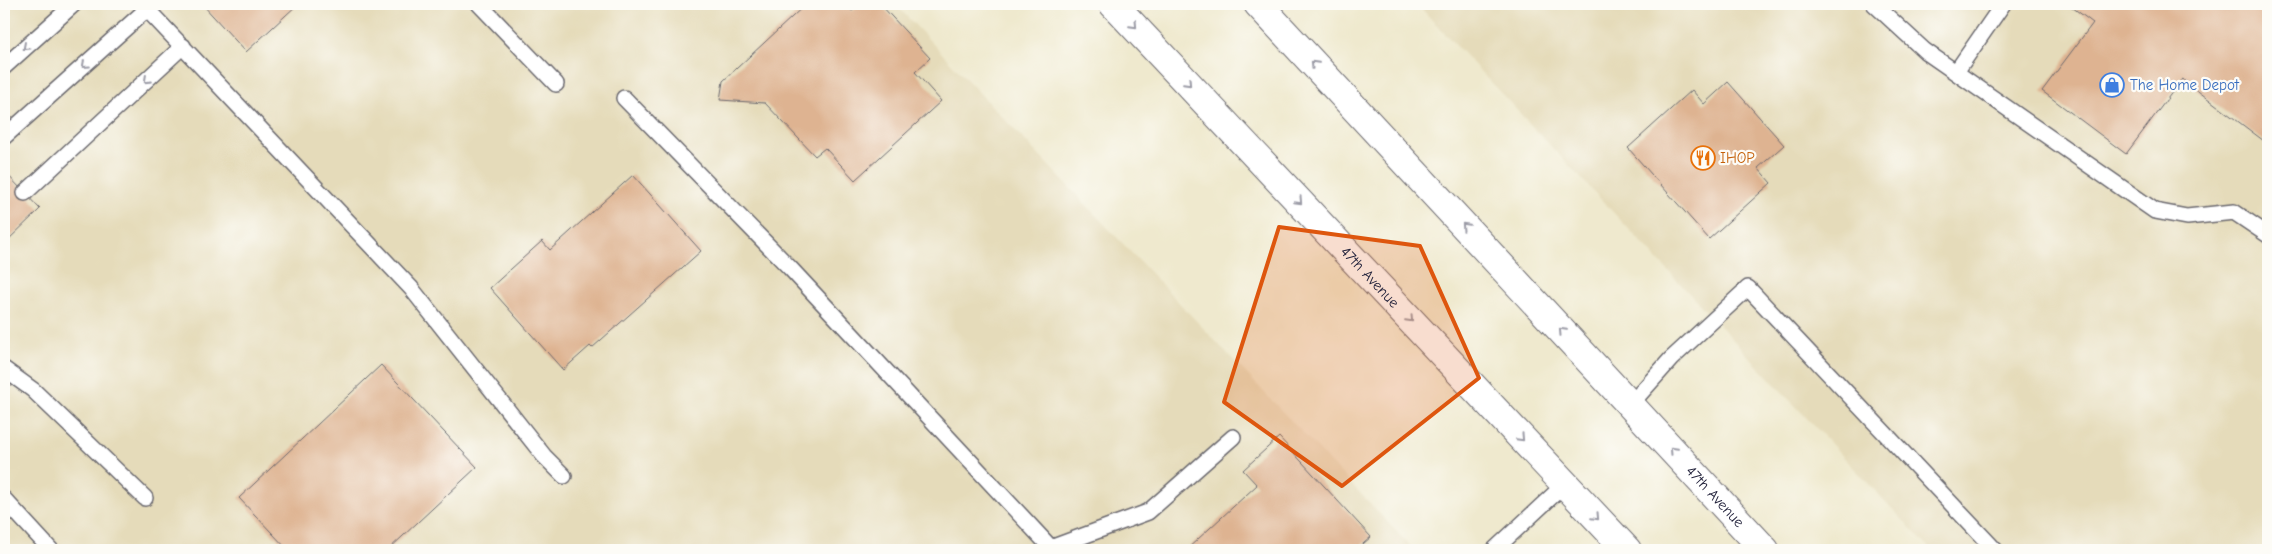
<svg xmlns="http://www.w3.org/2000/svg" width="2272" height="554" font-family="'Comic Neue',sans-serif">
<rect width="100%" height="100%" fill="#fdfcf7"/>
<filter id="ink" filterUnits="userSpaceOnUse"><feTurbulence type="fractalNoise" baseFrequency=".02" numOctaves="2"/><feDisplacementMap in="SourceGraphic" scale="10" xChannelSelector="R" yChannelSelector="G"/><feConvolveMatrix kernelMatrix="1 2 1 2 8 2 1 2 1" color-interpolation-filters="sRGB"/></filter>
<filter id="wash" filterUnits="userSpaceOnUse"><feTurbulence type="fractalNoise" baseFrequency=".0096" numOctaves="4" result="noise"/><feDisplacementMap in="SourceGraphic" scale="20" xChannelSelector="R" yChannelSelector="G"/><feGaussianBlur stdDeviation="1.12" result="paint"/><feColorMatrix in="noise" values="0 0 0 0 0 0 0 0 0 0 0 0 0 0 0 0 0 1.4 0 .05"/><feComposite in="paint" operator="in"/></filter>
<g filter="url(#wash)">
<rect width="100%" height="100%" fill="#efe9ce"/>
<path fill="#e5dbba" d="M4,4H895L1414,550H4Z
M1417,4H2268V550H1931Z"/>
<g id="blocks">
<path fill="#deb391" d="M202,4H298L246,52Z
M806,4H845L852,11L860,4H880L930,58L915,72L941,101L855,180L825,148L815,156L765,103L720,100L723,81Z
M2068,4H2268V144L2182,79L2126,154L2042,91L2093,23Z
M1728,82L1784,145L1758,168L1771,183L1709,239L1628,148L1692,90L1704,104Z
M4,171L40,209L4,244Z
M633,175L701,251L592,348L590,346L563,370L490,288L542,241L550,250Z
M381,365L477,467L388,550H288L239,498Z
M1279,437L1371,537L1356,550H1186L1257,485L1243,470Z"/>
</g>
</g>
<g filter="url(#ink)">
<use href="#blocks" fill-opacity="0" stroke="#6a686e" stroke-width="1"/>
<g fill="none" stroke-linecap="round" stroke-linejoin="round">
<g stroke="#6a686e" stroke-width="18">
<path id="lane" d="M142,4L411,288L544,456L564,476
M479,4L556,84
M1874,4L1925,51L2155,211L2187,217L2234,212L2268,235
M4,67L74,4
M1956,72L2003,4
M624,98L790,268L1053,550
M4,137L147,9
M25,193L183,46
M4,369L33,390L145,498
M1630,405L1671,359L1748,288L1995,550
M4,499L51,550
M1045,550L1148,512L1233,437
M1494,550L1565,484"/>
</g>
<g stroke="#6a686e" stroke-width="30">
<g id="primary">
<path id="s1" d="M1113,4L1627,550"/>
<path id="s2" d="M1258,4L1765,550"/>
</g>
</g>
<use href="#lane" stroke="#fff" stroke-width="15"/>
<use href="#primary" stroke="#fff" stroke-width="28"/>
</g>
<defs><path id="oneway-chevron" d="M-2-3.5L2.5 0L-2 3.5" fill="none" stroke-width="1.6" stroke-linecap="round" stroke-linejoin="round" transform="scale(1.25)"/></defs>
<g stroke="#9c9ca7">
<use href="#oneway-chevron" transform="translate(1134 25) rotate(47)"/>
<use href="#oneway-chevron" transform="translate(26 47) rotate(138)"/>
<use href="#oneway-chevron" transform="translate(1314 64) rotate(-133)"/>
<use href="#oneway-chevron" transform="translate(85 65) rotate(138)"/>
<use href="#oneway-chevron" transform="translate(147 80) rotate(137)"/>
<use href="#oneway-chevron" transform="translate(1188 83) rotate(47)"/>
<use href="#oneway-chevron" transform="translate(1299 201) rotate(47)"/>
<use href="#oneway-chevron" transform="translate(1465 226) rotate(-133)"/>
<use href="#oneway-chevron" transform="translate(1410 319) rotate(47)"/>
<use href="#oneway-chevron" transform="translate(1562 331) rotate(-133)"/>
<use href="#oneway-chevron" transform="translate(1521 438) rotate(47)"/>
<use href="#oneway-chevron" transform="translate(1673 450) rotate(-133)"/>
<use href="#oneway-chevron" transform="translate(1596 517) rotate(47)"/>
</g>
</g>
<path fill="#de560e" fill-opacity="0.2" stroke="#de560e" stroke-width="4" stroke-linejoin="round" d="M1279,227L1420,246L1479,378L1342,486L1224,402Z"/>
<defs>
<g id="shop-ring" transform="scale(1.25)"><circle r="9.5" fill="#fdfcf7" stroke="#3f7fe0" stroke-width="1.5"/><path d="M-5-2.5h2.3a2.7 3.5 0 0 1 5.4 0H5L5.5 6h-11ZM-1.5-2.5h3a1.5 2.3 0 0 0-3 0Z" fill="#3f7fe0"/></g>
<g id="restaurant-ring" transform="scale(1.25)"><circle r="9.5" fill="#fdfcf7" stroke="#e8710a" stroke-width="1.5"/><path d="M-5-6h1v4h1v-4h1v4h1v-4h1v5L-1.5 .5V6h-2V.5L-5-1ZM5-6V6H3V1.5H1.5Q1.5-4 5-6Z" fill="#e8710a"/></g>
</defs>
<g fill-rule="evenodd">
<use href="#shop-ring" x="2112" y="85"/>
<use href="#restaurant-ring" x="1703" y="158"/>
</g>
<g text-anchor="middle" stroke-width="4.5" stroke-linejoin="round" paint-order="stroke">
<g font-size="15" fill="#366cbe" stroke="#fdfcf7" text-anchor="start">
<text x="2130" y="90">The Home Depot</text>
</g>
<g font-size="15" fill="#c56008" stroke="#fdfcf7" text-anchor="start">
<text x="1720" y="163">IHOP</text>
</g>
<g font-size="15" fill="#22223b" stroke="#fdfcf7">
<text dy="5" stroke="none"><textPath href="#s1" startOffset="375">47th Avenue</textPath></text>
<text dy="5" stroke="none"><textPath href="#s2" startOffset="672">47th Avenue</textPath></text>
</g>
</g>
<rect width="2272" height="554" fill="none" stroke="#fdfcf7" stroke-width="20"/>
</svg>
